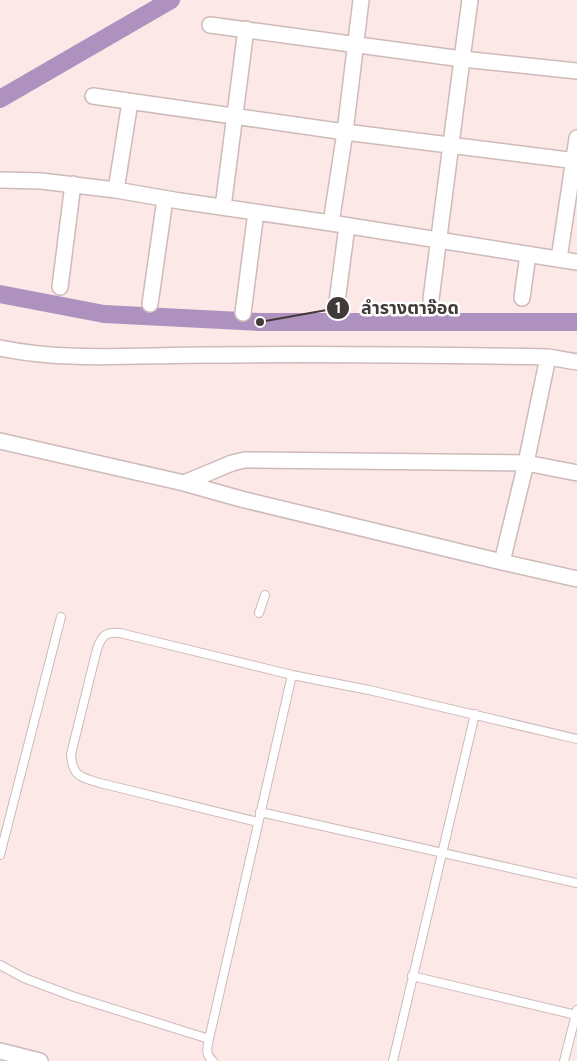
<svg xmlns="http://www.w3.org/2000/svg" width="577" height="1061" font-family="'DM Sans','Noto Sans Thai',sans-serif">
<rect width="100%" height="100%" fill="#fce9e7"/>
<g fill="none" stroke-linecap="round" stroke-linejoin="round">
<path stroke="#af91bf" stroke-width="18" d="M0,99L171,0
M0,294L104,314L260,322H577"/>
<g stroke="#cdbab9" stroke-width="10">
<path id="service" d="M259,613L265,595
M260,812L577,883
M258,822L100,783C81,778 72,776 71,754L97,649C102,635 106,632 120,633L292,675L369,690L577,739
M0,855L61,617
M0,965L24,978L72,996L209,1039
M412,976L576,1015
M213,1061C205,1055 207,1048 209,1039L292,675
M393,1061L475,714
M564,1061L577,1010"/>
</g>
<g stroke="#cdbab9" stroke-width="18">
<path id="minor" d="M470,0L462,59L577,71
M210,25L462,59L431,299
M93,96L345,132L577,161
M0,180L41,181L116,190L180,201L331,223L577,262
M116,190L130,102
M223,207L246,29
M331,223L345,132L361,0
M559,259L577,138
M60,287L73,184
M522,298L528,254
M337,302L347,226
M150,304L165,199
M243,313L256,212
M0,348C68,362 138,355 207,355C321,354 435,355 548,357
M577,362L548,357L526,463L502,562L577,579
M0,441L184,483L241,499L502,562
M184,483L232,463L245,460L526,463L577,473
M0,1051L40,1061"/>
</g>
<use href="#service" stroke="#fff" stroke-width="8"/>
<use href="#minor" stroke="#fff" stroke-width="15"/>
</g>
<path fill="none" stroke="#423a39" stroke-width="2" d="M260 322L338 308"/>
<g fill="#423a39" stroke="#fff" stroke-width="2">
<circle cx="260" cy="322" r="5"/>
<circle cx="338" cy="308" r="12"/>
</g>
<g font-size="15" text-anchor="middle" font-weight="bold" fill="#fff">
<text x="338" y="313">1</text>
</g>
<g font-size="18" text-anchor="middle" font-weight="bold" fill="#423a39" stroke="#fff" stroke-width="5" stroke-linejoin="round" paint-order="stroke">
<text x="410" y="314">ลำรางตาจ๊อด</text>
</g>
</svg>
